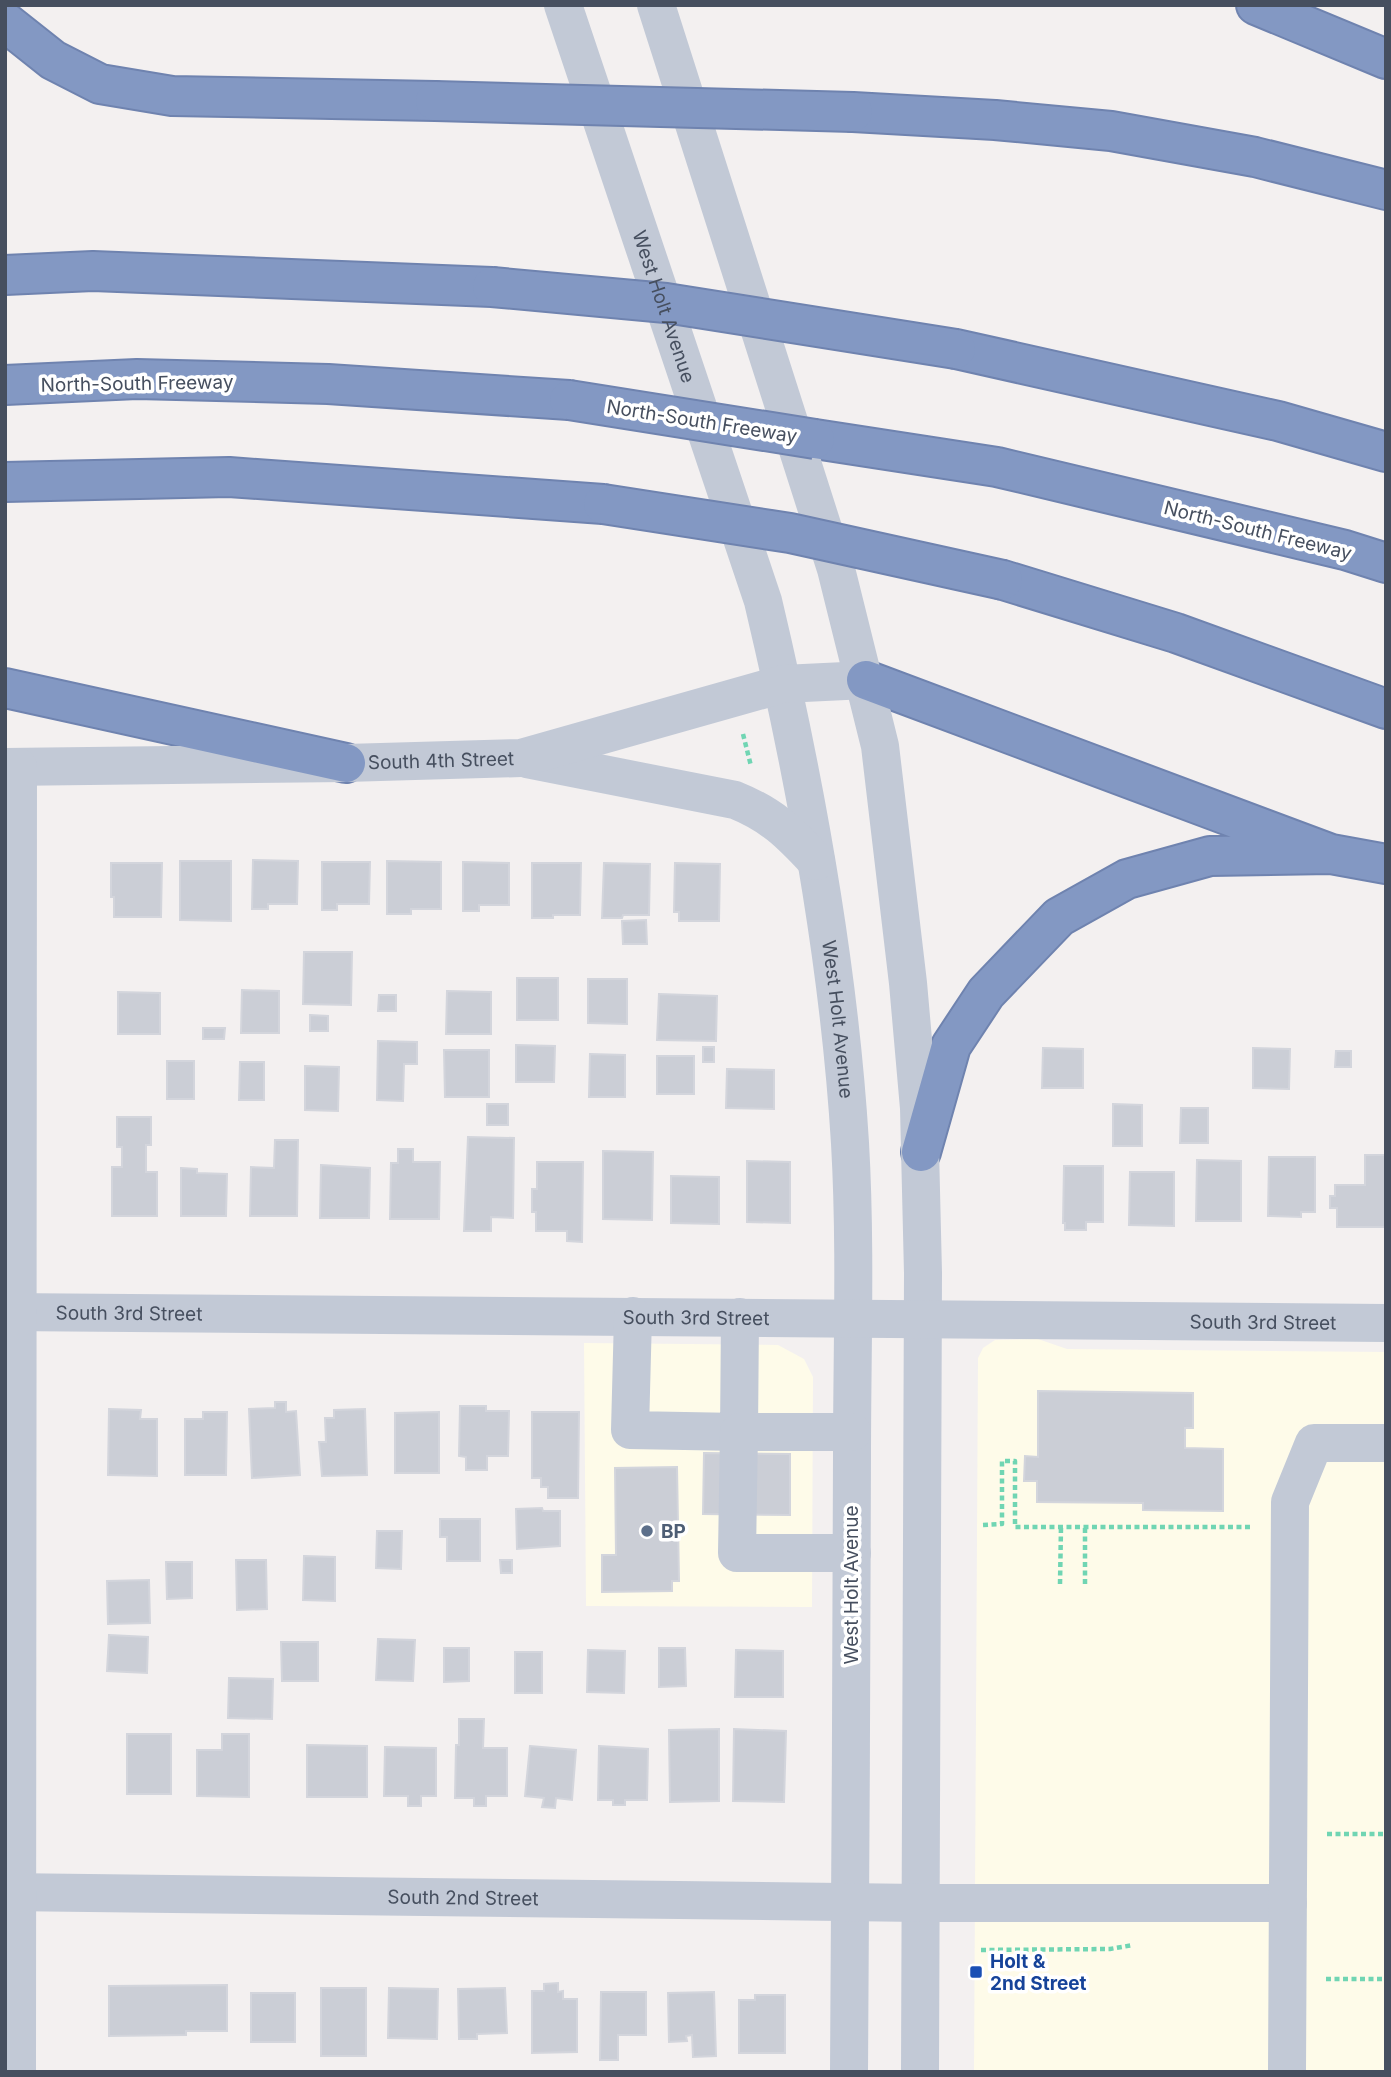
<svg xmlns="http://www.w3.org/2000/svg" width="1391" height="2077" font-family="Inter,sans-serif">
<rect width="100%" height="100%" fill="#f3f0f0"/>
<path fill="#fefbe9" d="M1038,1339L1067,1349L1386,1352V2072H974L978,1358L983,1348L995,1340Z
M584,1343L778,1345L804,1359L813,1377L812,1607L586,1606Z"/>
<path fill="#cbced6" stroke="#d3d5dc" stroke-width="2" d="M253,860L298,861L297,904H268V909H252Z
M180,861H231V921L180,920Z
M387,861L441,862V909H411V914H387Z
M322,862H370L369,904H337V910H322Z
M463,862L509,863V905H479V911H463Z
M111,863H162L161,917H114V897H111Z
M532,863H581L580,915H553V918H532Z
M604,863L650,864L649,915H623L622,918H602Z
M675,863L720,864L719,921H679V912H674Z
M646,920L647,944H623L622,921Z
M304,952H352L351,1005L303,1004Z
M517,978H558V1020H517Z
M588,979H627V1024L588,1023Z
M242,990L279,991V1033H241Z
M447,991L491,992V1034H446Z
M118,992L160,993V1034H118Z
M659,994L717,996L716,1041L657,1040Z
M379,995H396V1011H378Z
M310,1015L328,1016V1031H310Z
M203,1028H225L224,1039H203Z
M378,1041L417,1042V1064H404L403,1101L377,1100Z
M516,1045L555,1046L554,1082H516Z
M703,1047H714V1062H703Z
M1043,1048L1083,1049V1088H1042Z
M1253,1048L1290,1049L1289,1089L1253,1088Z
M444,1050H489V1097H445Z
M1336,1051H1351V1067H1335Z
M590,1054L625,1055V1097H589Z
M657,1056H694V1094H657Z
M167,1061H194V1099H167Z
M240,1062H264V1100H239Z
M305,1066L339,1067L338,1111L305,1110Z
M727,1069L774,1070V1109L726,1108Z
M487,1104H508V1125H487Z
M1113,1104L1142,1105V1146H1113Z
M1181,1108H1208V1143H1180Z
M117,1117H151V1145H146V1172H157V1216H112V1167H122V1147H117Z
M468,1137L514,1138L513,1218L491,1217V1231H464Z
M275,1140H298L297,1216H250L251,1167L274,1168Z
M398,1149H413V1162H440L439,1219H390L391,1163H398Z
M603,1151L653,1152L652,1220L603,1219Z
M1365,1155H1386L1385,1227H1337V1208H1330V1196H1335V1185H1365Z
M1269,1157H1315V1212H1301V1217L1268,1216Z
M1197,1160L1241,1161V1221H1196Z
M747,1161L790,1162V1223L747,1222Z
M537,1162H583L582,1242L567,1241V1231H536V1212H532V1189H537Z
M321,1165L370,1168L369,1218H320Z
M1064,1166H1103V1222H1086V1230H1065V1223H1063Z
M181,1168L197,1169V1173L227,1174L226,1216H181Z
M1130,1172H1174V1226L1129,1225Z
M671,1176L719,1177V1224L671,1223Z
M1038,1391L1193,1393V1428H1185V1448L1223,1449V1511L1143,1510V1503L1037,1502V1481H1024L1025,1456L1038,1457Z
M275,1402H286V1412L296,1411L300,1475L252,1478L249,1409L275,1408Z
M460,1406H486V1411H509L508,1456H487V1470H466V1457L459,1456Z
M109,1409L141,1410L140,1419H157V1476L108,1475Z
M365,1409L367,1475L322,1476L319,1442H326L325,1418H334V1410Z
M203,1412H227L226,1475H185V1419H203Z
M439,1412V1473H395V1413Z
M532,1412H579L578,1498H548V1487H541V1478H532Z
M704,1453L790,1454V1515L703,1514Z
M677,1467L679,1581H672V1591L602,1592V1555H616L615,1468Z
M542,1508L543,1511H560V1546L517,1549L516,1509Z
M440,1519H480V1561H447V1537H440Z
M377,1531H402L401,1569L376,1568Z
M304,1556L335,1557V1601L303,1600Z
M236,1560H266L267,1609L237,1610Z
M500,1560H512V1573H501Z
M166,1562H192V1598L167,1599Z
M149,1580L150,1623L108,1624L107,1581Z
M109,1635L148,1637L147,1673L107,1671Z
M378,1639L415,1640L413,1681L376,1680Z
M281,1642H318V1681H282Z
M444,1648H469V1681L444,1682Z
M659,1648H685L686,1686L659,1687Z
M588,1650L625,1651L624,1693L587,1692Z
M736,1650L783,1651V1697H735Z
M515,1652H542V1693H515Z
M229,1678L273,1679L272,1719L228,1718Z
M459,1719H484L483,1748H507V1796H486V1806H474V1798H455L456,1745H459Z
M719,1729V1801L670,1802L669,1730Z
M734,1729L786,1731L784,1802L733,1801Z
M127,1734H171V1794H127Z
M222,1734H249V1797L197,1796V1750H222Z
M307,1745L367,1746V1797H307Z
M530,1746L576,1750L572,1800L556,1798L555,1808L542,1807L544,1798L525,1796Z
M599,1746L648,1749L647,1800H625V1805H613V1800H598Z
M385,1747L436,1748V1796H421V1806H408V1796H384Z
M558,1983V1992L563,1991V1999H577V2052L532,2053V1991H544V1984Z
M227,1985V2031H186V2035L109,2036V1986Z
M321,1988H366V2056H321Z
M389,1988L438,1989L437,2039L388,2038Z
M505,1988L507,2033L477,2034V2039H459L458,1989Z
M601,1992H646V2035H618V2060H600Z
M714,1992L716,2056L693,2057L692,2035L686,2036L687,2041L669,2042L668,1993Z
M251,1993H295V2042H251Z
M755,1995H785V2053H739V2000H755Z"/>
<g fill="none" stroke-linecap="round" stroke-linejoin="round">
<g stroke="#6f83af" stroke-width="42">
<path id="highway" d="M1256,5L1386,59
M5,22L53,60L100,84L172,96L435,101
M853,112L995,120L1111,131L1255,157L1386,190
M5,275L93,271L492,287
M956,349L1278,421L1386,452
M5,385L137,379L328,384L569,400
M815,439L997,467L1345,550L1386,563
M5,482L229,477L603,504
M1003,580L1176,633L1386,709
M866,680L1331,854L1386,864
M5,688L346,763
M921,1152L951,1046L986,993L1059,917L1127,879L1210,856L1331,854"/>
</g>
<path stroke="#70d5b3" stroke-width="4.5" stroke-dasharray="5 3.5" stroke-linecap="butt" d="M743,734L751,766
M983,1525L1002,1524V1461H1015V1527H1253
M1060,1584L1061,1527
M1085,1584V1527
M1327,1834H1386
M981,1950L1110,1949L1133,1945
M1326,1979H1386"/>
<g stroke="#c2c9d6" stroke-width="38">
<path id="s1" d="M563,5L763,601C805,778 839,962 850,1143C856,1247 852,1351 852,1455C852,1661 850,1866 849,2072"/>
<path d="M656,5L836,569L880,746L908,983L919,1108L923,1273L920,2072"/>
<path d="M527,759L735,800C772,815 789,832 816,861"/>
<path id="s2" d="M5,767L346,763L521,758L783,684L866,680"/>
<path id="s3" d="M5,1312L1386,1323"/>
<path d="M633,1316L630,1430L739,1432L740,1317"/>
<path d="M852,1432H739L737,1553H852"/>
<path id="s4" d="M5,1892L921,1903H1288"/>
<path d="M17,2072L18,767"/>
<path d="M1287,2072L1290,1502L1314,1443H1386"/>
</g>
<use href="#highway" stroke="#8398c3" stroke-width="38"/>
<g stroke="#6f83af" stroke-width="42" stroke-linecap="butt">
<path id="highway-bridge" d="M435,101L853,112
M492,287L666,303L956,349
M569,400L815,439
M603,504L790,533L1003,580"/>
</g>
<use href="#highway-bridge" stroke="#8398c3" stroke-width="38"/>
</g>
<circle fill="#5c6f8a" stroke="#fff" stroke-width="2.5" cx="647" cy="1531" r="7"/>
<rect fill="#1a4fb4" stroke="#fff" stroke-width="2.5" x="969" y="1965" width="14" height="14" rx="3.5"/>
<g text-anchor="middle" stroke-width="7" stroke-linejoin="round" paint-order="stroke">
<g font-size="19" fill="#464f5f" stroke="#fff">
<text dy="7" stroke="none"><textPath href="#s1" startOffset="318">West Holt Avenue</textPath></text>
<text transform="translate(137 383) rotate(-1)" y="7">North-South Freeway</text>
<text transform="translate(702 421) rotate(9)" y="7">North-South Freeway</text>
<text transform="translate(1258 530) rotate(14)" y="7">North-South Freeway</text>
<text dy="7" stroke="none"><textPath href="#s2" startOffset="436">South 4th Street</textPath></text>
<text dy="7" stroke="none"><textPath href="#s1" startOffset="1054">West Holt Avenue</textPath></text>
<text dy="7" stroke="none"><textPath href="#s3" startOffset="124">South 3rd Street</textPath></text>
<text dy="7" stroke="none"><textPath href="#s3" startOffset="691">South 3rd Street</textPath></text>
<text dy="7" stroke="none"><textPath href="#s3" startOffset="1258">South 3rd Street</textPath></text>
<text transform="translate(851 1585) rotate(-90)" y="7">West Holt Avenue</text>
<text dy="7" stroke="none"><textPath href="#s4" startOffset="458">South 2nd Street</textPath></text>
</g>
<g font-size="19" font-weight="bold" fill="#4e5e75" stroke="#fff" text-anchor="start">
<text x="661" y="1538">BP</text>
</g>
<g font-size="19" font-weight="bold" fill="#164399" stroke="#fff" text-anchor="start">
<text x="990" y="1968">Holt &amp;<tspan x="990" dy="22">2nd Street</tspan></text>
</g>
</g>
<rect width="1391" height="2077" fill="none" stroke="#464f5f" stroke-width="14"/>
</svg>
